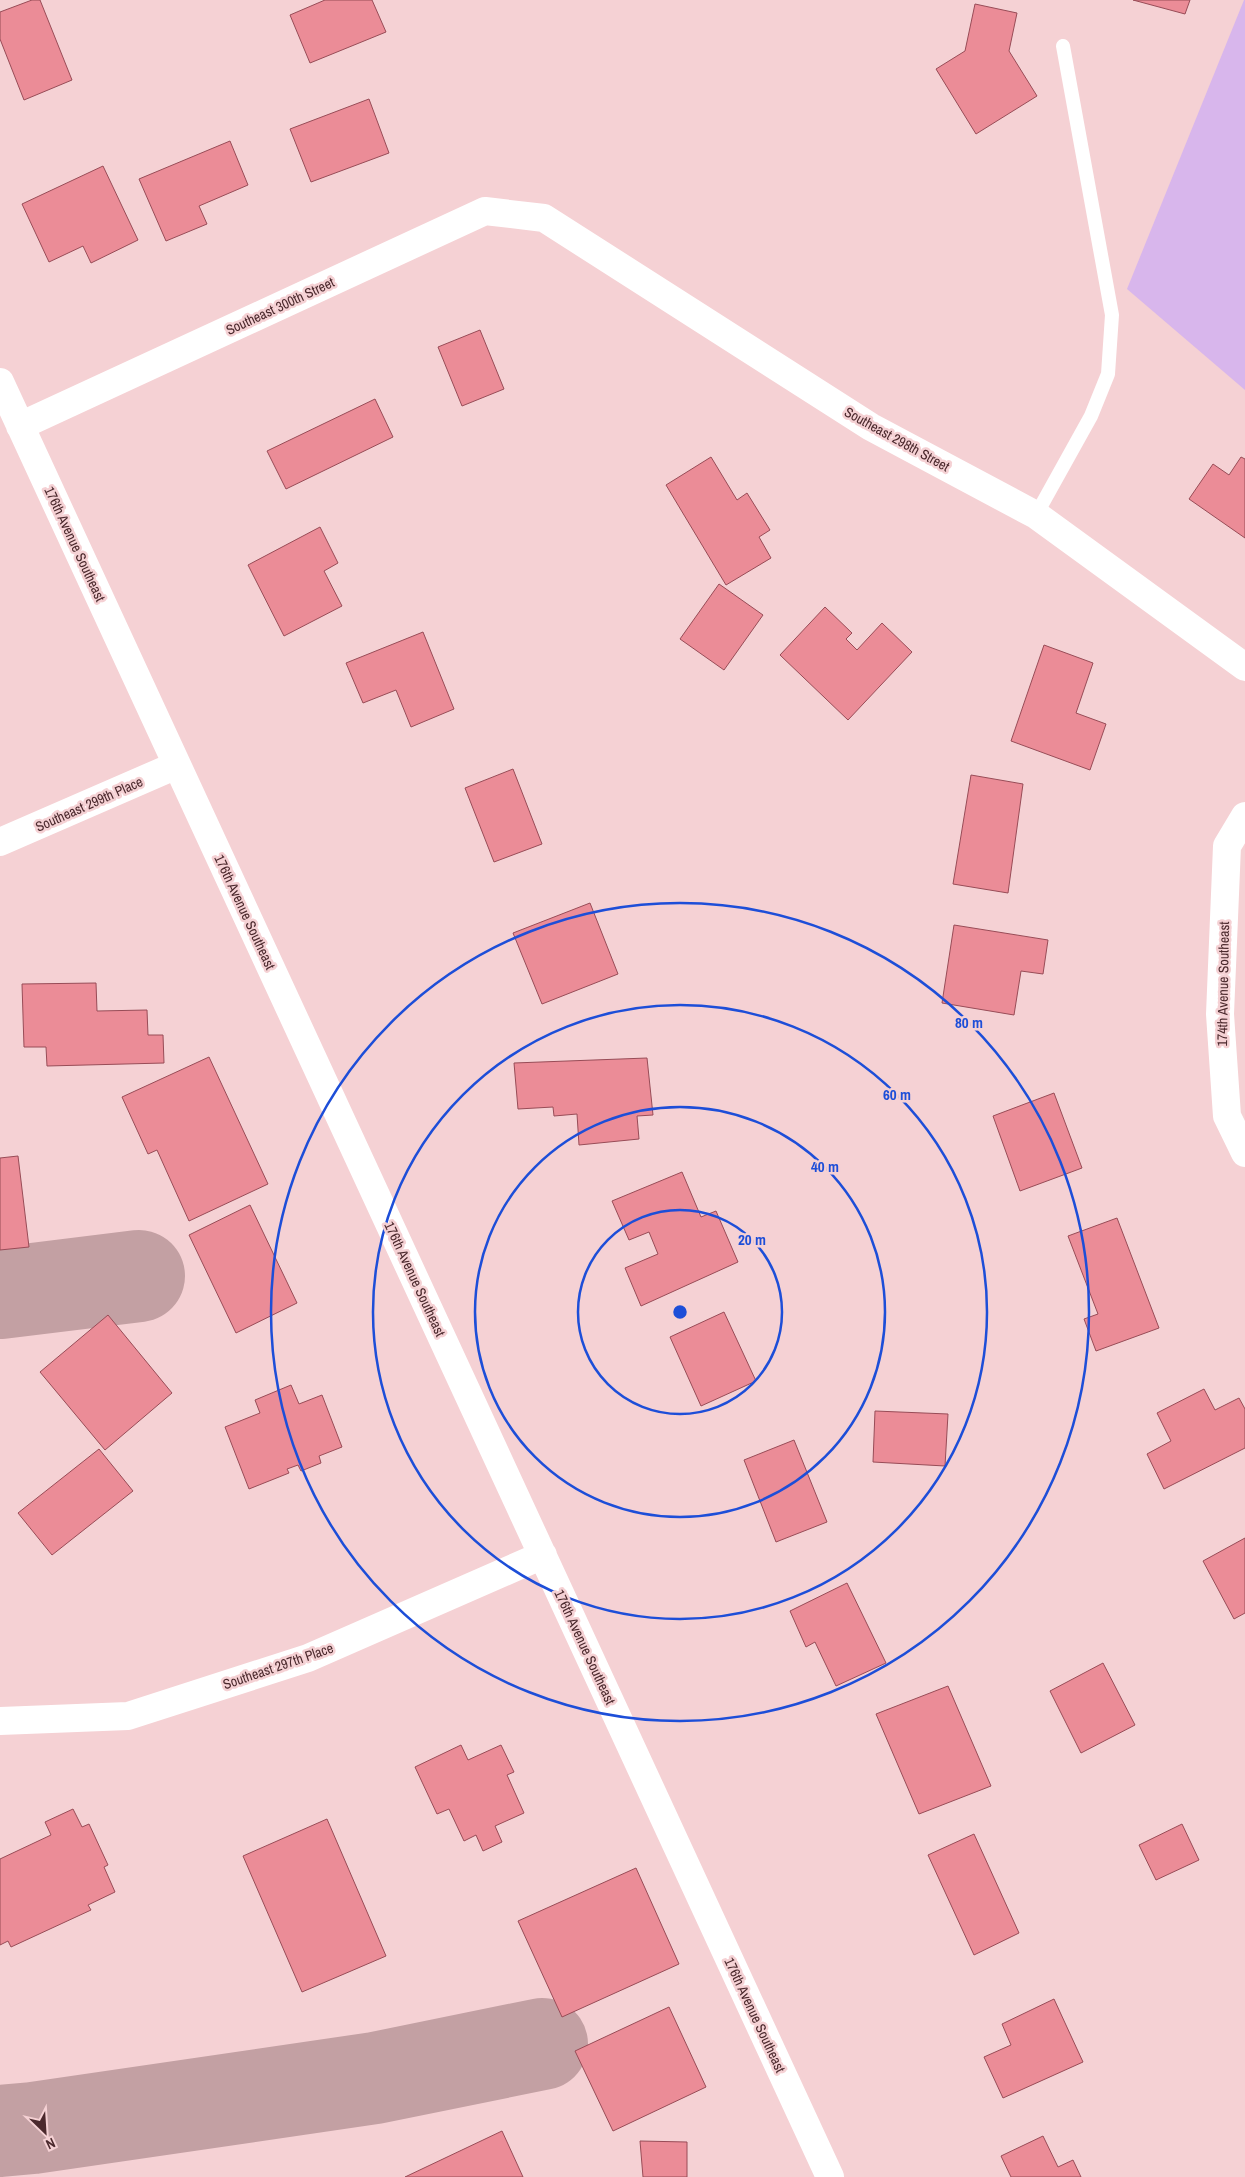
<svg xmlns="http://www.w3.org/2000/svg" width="1245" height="2177" font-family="'Archivo Narrow',sans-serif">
<rect width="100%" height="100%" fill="#f5d1d4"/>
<path fill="#d8b6ec" d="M1244,0H1245V390L1127,289Z"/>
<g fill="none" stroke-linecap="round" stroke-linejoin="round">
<path stroke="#c3a0a3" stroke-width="92" d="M0,1293L139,1276
M0,2131L33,2128L375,2078L542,2044"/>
</g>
<path fill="#eb8c97" stroke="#984c57" d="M32,0H40L72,80L24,100L0,39V12Z
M325,0H372L386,32L310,63L290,15Z
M1133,0H1190L1185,14Z
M975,4L1017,13L1009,51L1037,96L976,134L936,69L965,51Z
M369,99L389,153L311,182L290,129Z
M230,141L248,185L199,206L207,224L166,241L139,179Z
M103,166L138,240L91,263L83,246L49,262L22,204Z
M480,330L504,389L462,406L438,347Z
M375,399L393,437L286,489L267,451Z
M711,457L737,500L747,493L770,530L759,537L771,558L726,585L666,485Z
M1241,457L1245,459V538L1189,499L1213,464L1229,475Z
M320,527L338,563L324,571L342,606L284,636L248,565Z
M719,584L763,615L724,670L680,639Z
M825,607L852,633L846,639L857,650L882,623L912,652L848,720L780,655Z
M423,632L454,709L411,727L396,690L363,703L346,663Z
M1044,645L1093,663L1076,713L1106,724L1090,770L1011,741Z
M513,769L542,844L494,862L465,788Z
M971,775L1023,784L1008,893L953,884Z
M590,903L618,974L542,1004L513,933Z
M954,925L1048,940L1043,974L1021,971L1014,1015L942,1003Z
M96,983L97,1011L147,1010L148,1035H163L164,1063L47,1066L46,1047H24L22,984Z
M209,1057L268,1184L189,1221L157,1150L148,1154L122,1097Z
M647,1058L653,1115L637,1116L639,1139L579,1145L577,1114L554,1116L553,1107L518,1109L514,1063Z
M1054,1093L1082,1168L1020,1191L993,1116Z
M18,1156L29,1247L0,1250V1158Z
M682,1172L701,1217L716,1211L738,1262L641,1306L625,1268L658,1254L649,1232L629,1240L612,1201Z
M250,1205L297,1303L236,1333L189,1235Z
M1117,1218L1159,1328L1096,1351L1084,1319L1098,1314L1068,1236Z
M724,1312L756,1381L701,1406L670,1337Z
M108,1315L172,1393L105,1450L40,1372Z
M291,1385L299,1404L322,1395L342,1447L319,1456L321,1463L301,1471L298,1465L287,1469L289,1473L249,1489L225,1427L260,1413L255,1400Z
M1204,1389L1215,1410L1239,1398L1245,1409V1448L1164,1489L1147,1454L1171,1441L1157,1413Z
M875,1411L948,1414L945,1466L873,1462Z
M794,1440L827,1522L776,1542L744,1460Z
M99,1449L133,1491L52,1555L18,1513Z
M1245,1538V1613L1234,1619L1203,1561Z
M847,1583L886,1663L836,1686L815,1642L806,1647L790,1611Z
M1103,1663L1135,1725L1081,1753L1050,1691Z
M948,1686L991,1786L919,1814L876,1714Z
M461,1745L468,1760L501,1745L514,1772L507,1775L524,1813L495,1826L502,1842L483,1851L476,1835L464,1841L449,1809L437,1814L415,1767Z
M73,1809L82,1827L89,1824L108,1865L104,1867L115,1892L88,1905L91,1910L11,1947L8,1941L0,1945V1859L51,1835L45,1822Z
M327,1819L386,1956L302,1992L243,1856Z
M1182,1824L1199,1860L1156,1880L1139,1845Z
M974,1834L1019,1933L974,1955L928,1855Z
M636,1868L679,1964L562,2017L518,1921Z
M1054,1999L1083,2062L1003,2098L984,2057L1011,2045L1002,2024Z
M669,2007L706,2087L613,2131L575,2051Z
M502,2131L523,2177H405Z
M1043,2136L1058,2167L1073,2160L1081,2177H1011L1001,2156Z
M640,2141L687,2142V2177H643Z"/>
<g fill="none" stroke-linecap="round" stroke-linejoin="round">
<path stroke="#fff" stroke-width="14" d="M1036,515L1091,416L1108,374L1112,315L1063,46"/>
<path stroke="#fff" stroke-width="28" d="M0,382L830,2177
M20,426L485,211L544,218L871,427L1036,515L1245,667
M1245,816L1227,846L1220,1014L1227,1116L1245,1153
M0,842L177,765
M0,1721L128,1716L308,1658L543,1555"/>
</g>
<g fill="none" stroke="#1d4ed8" stroke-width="2.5">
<circle cx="680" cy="1312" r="102"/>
<circle cx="680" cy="1312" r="205"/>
<circle cx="680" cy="1312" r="307"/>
<circle cx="680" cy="1312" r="409"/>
</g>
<g text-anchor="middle" stroke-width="5" stroke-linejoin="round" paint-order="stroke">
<g font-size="14" fill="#4b292d" stroke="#f5d1d4">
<text transform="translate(280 306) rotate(-25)" y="5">Southeast 300th Street</text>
<text transform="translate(897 439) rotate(29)" y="5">Southeast 298th Street</text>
<text transform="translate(75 544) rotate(65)" y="5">176th Avenue Southeast</text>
<text transform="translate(89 804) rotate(-24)" y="5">Southeast 299th Place</text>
<text transform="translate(245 912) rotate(65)" y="5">176th Avenue Southeast</text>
<text transform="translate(1223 984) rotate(-89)" y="5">174th Avenue Southeast</text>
<text transform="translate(415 1279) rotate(65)" y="5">176th Avenue Southeast</text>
<text transform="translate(585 1647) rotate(65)" y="5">176th Avenue Southeast</text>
<text transform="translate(278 1666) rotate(-19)" y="5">Southeast 297th Place</text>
<text transform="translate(755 2015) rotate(65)" y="5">176th Avenue Southeast</text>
</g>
</g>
<circle cx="680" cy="1312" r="8" fill="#1d4ed8" stroke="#f5d1d4" stroke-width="2.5"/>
<g font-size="15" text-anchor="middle" font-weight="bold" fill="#1d4ed8" stroke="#f5d1d4" stroke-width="5" stroke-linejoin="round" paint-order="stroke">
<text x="969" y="1028">80 m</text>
<text x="897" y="1100">60 m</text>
<text x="825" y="1172">40 m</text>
<text x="752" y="1245">20 m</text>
</g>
<g transform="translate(45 2132) rotate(155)" stroke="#f5d1d4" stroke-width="4" paint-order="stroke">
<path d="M0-4L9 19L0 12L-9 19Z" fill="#4b292d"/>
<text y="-8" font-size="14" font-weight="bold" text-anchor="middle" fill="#4b292d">N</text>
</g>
</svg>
